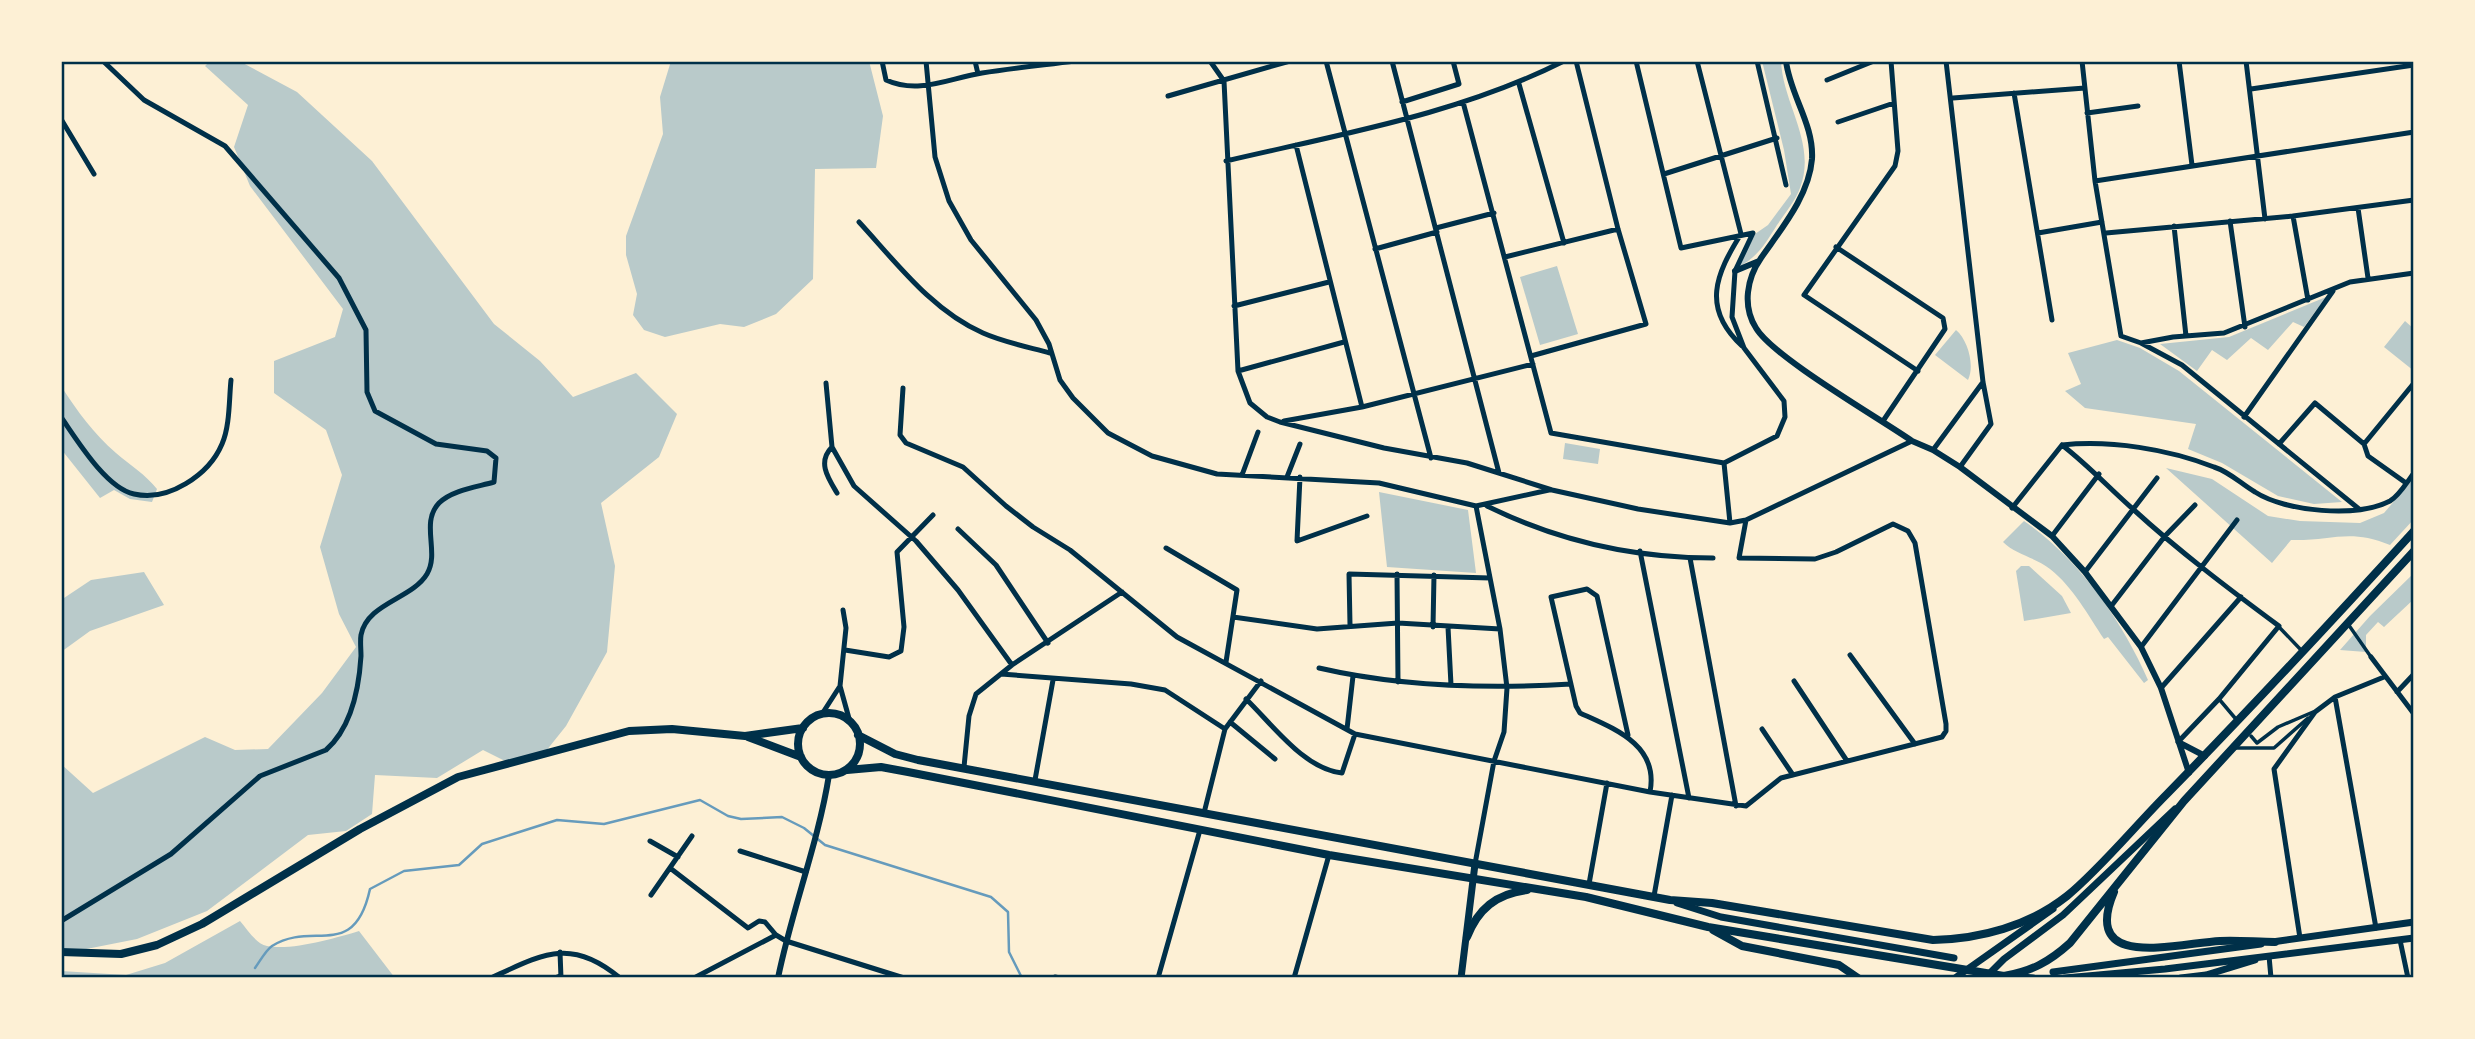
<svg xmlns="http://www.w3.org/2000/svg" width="2475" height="1039" font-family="'Open Sans',sans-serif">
<rect width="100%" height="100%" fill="#fdf0d5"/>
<path fill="#b9caca" d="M210,61H239L297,92L372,161L494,324L540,361L573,397L636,373L677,414L659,457L601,503L615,566L607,652L566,726L546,751L509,763L483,750L437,778L375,775L372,814L346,831L308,835L207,911L137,939L61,954V764L93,793L205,737L235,750L268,749L322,693L356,647L339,614L320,547L342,475L326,430L274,393V361L335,337L343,309L250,186L234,147L248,105L205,66Z
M671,61H869L883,116L876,168L815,169L813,279L776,314L744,327L720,324L665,337L644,330L633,315L637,294L626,255V236L663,134L660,97Z
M1762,61H1781C1783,105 1817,143 1800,188C1796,200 1785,213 1777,225C1765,244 1758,257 1738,267L1755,234L1768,225L1791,194L1784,150Z
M1557,266L1578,334L1540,345L1520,277Z
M2326,297L2304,327L2293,322L2268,350L2251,338L2227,360L2212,350L2197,371L2160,344L2229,337Z
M2405,321L2414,329V371L2384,347Z
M1956,330C1968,340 1975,366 1968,380L1935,355Z
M2117,340L2140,348L2179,371L2342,502L2314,504L2278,496L2222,463L2188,449L2196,424L2085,408L2065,391L2081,384L2068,353Z
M61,386C77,411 94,434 116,453C130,465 146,475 157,489L152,502L130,499L114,490L100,498L61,449Z
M1565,443L1600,449L1598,464L1563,459Z
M2166,468L2212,479L2268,516L2300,521L2360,523L2384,513L2414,478V519L2390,545C2349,528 2333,541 2291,540L2272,563Z
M1379,492L1468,510L1476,573L1387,567Z
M2024,521C2078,558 2122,620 2148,680L2144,683L2108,637L2104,639C2088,615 2073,587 2050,569C2035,557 2016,555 2003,542Z
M2021,566H2029L2062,596L2071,613L2024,621L2016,571Z
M144,572L164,605L90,631L61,652V600L91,580Z
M2414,573V599L2384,627L2378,622L2366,635V652L2340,650L2370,616Z
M240,921C247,929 256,944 267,946C291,951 336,938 359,931L395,978H61V971L126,975L165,963Z"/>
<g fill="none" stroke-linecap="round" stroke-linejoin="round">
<path stroke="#669bbc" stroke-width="2.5" d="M255,968C260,961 266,950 272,946C313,920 354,962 370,889L404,871L459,865L482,844L557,820L604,824L700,800L728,816L741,819L782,817L804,828L825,845L991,897L1008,912L1009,952L1022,978"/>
<path stroke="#003049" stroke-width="3.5" d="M2348,624L2371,657
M2279,627L2302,651
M2219,699L2235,718
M2251,736L2257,743L2278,727L2313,712
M2236,748H2274L2308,718
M553,978L561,975"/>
<path stroke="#003049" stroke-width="5" d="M882,61L886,80C919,95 949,78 982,73C1013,68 1044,65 1075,61
M926,61L935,157L949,201L971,240L1036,320L1049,344L1060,380L1073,398L1108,433L1152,456L1217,474L1379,483L1476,506L1549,490
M975,61L978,74
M1210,61L1224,81L1238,371L1250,403L1267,417L1280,422L1384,448L1467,463L1552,490L1638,509L1730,523L1746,520L1912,441
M1326,61L1431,458
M1392,61L1499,473
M1636,61L1681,248L1753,233L1735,271L1732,317L1744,348L1784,401L1785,417L1777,436L1724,463
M1697,61L1741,234C1716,274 1701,308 1742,346
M1757,61L1786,185
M1891,61L1898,151L1895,166L1804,295L1918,371
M1946,61L1983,382L1991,424L1960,467
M2082,61L2095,181L2121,336L2141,343L2182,365L2359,509
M2179,61L2192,165
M2246,61L2265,219
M1827,80L1874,61
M1519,84L1564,243
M2251,89L2414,65
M2014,93L2052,320
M1168,96L1290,61
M1953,98L2085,88
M1402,102L1459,84L1453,61
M1463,102L1551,433L1724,463
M2087,113L2138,106
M61,119L94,174
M1838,122L1894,103
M1296,145L1362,407
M1226,161C1341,134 1459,114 1564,61
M1664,174L1777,138
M2095,181L2414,132
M2358,208L2368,278
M2293,216L2308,300
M2230,221L2245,327
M859,222C895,261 932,311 983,333C1003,342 1028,347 1050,353
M2174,226L2186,336
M1436,228L1494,213
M2038,233L2102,222
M2106,233L2293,216L2414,200
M1836,247L1943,318L1945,329L1883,421
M1375,249L1437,232
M1505,257L1618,229
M1234,306L1329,282
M2141,343L2173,337L2224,333L2350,282L2414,273
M1531,356L1646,324L1618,229L1576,61
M1238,371L1344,342
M826,383L832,447L854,486L916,541L958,590L1012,665
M903,388L900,435L906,443L963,467L1006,506L1033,527L1070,550L1177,637L1355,734L1650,792L1746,806L1781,778L1942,737L1946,731V724L1915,543L1908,531L1893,524L1836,552L1815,559L1739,558L1746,520
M61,417C77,440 106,488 134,494C168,502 209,475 222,444C230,426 229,399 231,380
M2244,417L2333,291
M1284,421L1362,407L1533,364
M2279,444L2315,403L2364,444
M2364,444L2414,383
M2364,444L2368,456L2406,483
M2062,445C2089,466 2109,488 2134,510C2180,552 2229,589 2279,626L2219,699L2178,742
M2062,445C2111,440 2168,449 2214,467C2230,472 2241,484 2255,492C2286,512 2357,518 2390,501C2399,496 2407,482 2414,473
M832,447C817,462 828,478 837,493
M1933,450L1983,382
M1724,463L1730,523
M1242,475L1258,432
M1287,477L1300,444
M1300,477L1297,541L1367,516
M1487,506C1558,541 1634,558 1713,558
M2012,508L2062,445
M958,529L996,565L1048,643
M2052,536L2099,474
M1166,548L1237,590L1226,662
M1640,551L1689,798
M1690,558L1736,806
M2085,572L2157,478
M1397,574L1398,682
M2112,605L2165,536L2195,505
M843,610L846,628L840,686L850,722
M1233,617L1317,629L1398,623L1500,629
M1350,625L1349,574L1490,578
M1433,627L1434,575
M1448,627L1451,685
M2141,647L2237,520
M845,650L889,657L901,651L904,627L897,552L933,515
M1850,655L1915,744
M2371,657L2414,714
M1319,668C1401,687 1487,689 1571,684
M1001,674L1131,684L1165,690L1225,729
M1794,681L1847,761
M2161,688L2241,597
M2397,692L2414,674
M2335,697L2376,928
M1246,699C1273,725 1304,769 1342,773L1355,734
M822,714L840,686
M1230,722L1275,759
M1347,729L1353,676
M1762,729L1793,775
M1628,735L1597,596L1587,589L1551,597L1576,706L1580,713C1615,729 1659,745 1650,792
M964,767L969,716L976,694L1012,665L1122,592
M1035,780L1053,680
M1204,813L1225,729L1261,681
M650,841L678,857
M740,851L806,872
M1475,864L1494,761L1504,732L1507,688L1500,629L1476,506
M670,868L748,928L759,921L765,922L776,935
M1589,884L1607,783
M651,895L692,836
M1654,896L1672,795
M61,921L171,854L260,776L326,750C351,728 359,688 361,656C361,649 360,641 361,635C367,603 412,599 427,574C440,552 420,523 439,503C452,490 477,487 494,482L496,458L487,451L436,444L375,411L367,392L366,330L339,278L225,146L144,100L103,61
M2300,938L2274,769L2315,712L2335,697L2384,677
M2400,940L2408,978
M560,952L561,978
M2269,956L2271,978
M1055,977L1060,978
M491,978C543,954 571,937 620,978
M694,978L776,935L786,941L904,978
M1158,978L1200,830
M1294,978L1329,855"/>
<path stroke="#003049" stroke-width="6" d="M1786,61C1790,95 1814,124 1812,159C1809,196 1781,229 1761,258C1747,278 1742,306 1756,328C1773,357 1879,418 1912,441L1933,450L1960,467L2052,536L2085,572L2141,647L2161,688L2189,773
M1735,271L1759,261
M2180,743L2205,756
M778,978C792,909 818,844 829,775"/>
<path stroke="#003049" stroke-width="7" d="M1677,903L1721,917L1954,958
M2272,942L2414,922
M2053,972L2261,944
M2012,976L2033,978
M1461,978L1475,864
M1955,978L2053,909
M1985,978L2004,959L2063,915L2175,809
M2065,978L2165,969L2414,938
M2181,978L2206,975L2255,960"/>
<path stroke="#003049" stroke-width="8" d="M798 744a31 31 0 1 1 62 0a31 31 0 1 1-62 0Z
M858,735L895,754L918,760L1670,900L1712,903L1933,940C1980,939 2029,926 2067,896C2099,870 2136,825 2167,794C2251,708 2333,620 2414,531
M748,737L801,757
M847,770L881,767L908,772L1329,855L1586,897L1708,927L2004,976C2032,971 2049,962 2070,943L2184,801L2414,551
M2114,892C2080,972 2178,943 2220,941C2238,940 2257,942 2275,942
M1713,930L1742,946L1839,965L1858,978
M1467,937C1478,909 1496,894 1527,890
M61,952L121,954L157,945L202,924L360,829L458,777L629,731L672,729L745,736L803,728"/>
</g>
<rect width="2475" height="1039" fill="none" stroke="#fdf0d5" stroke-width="126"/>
<rect x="63" y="63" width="2349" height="913" fill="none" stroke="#003049" stroke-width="2.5"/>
</svg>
